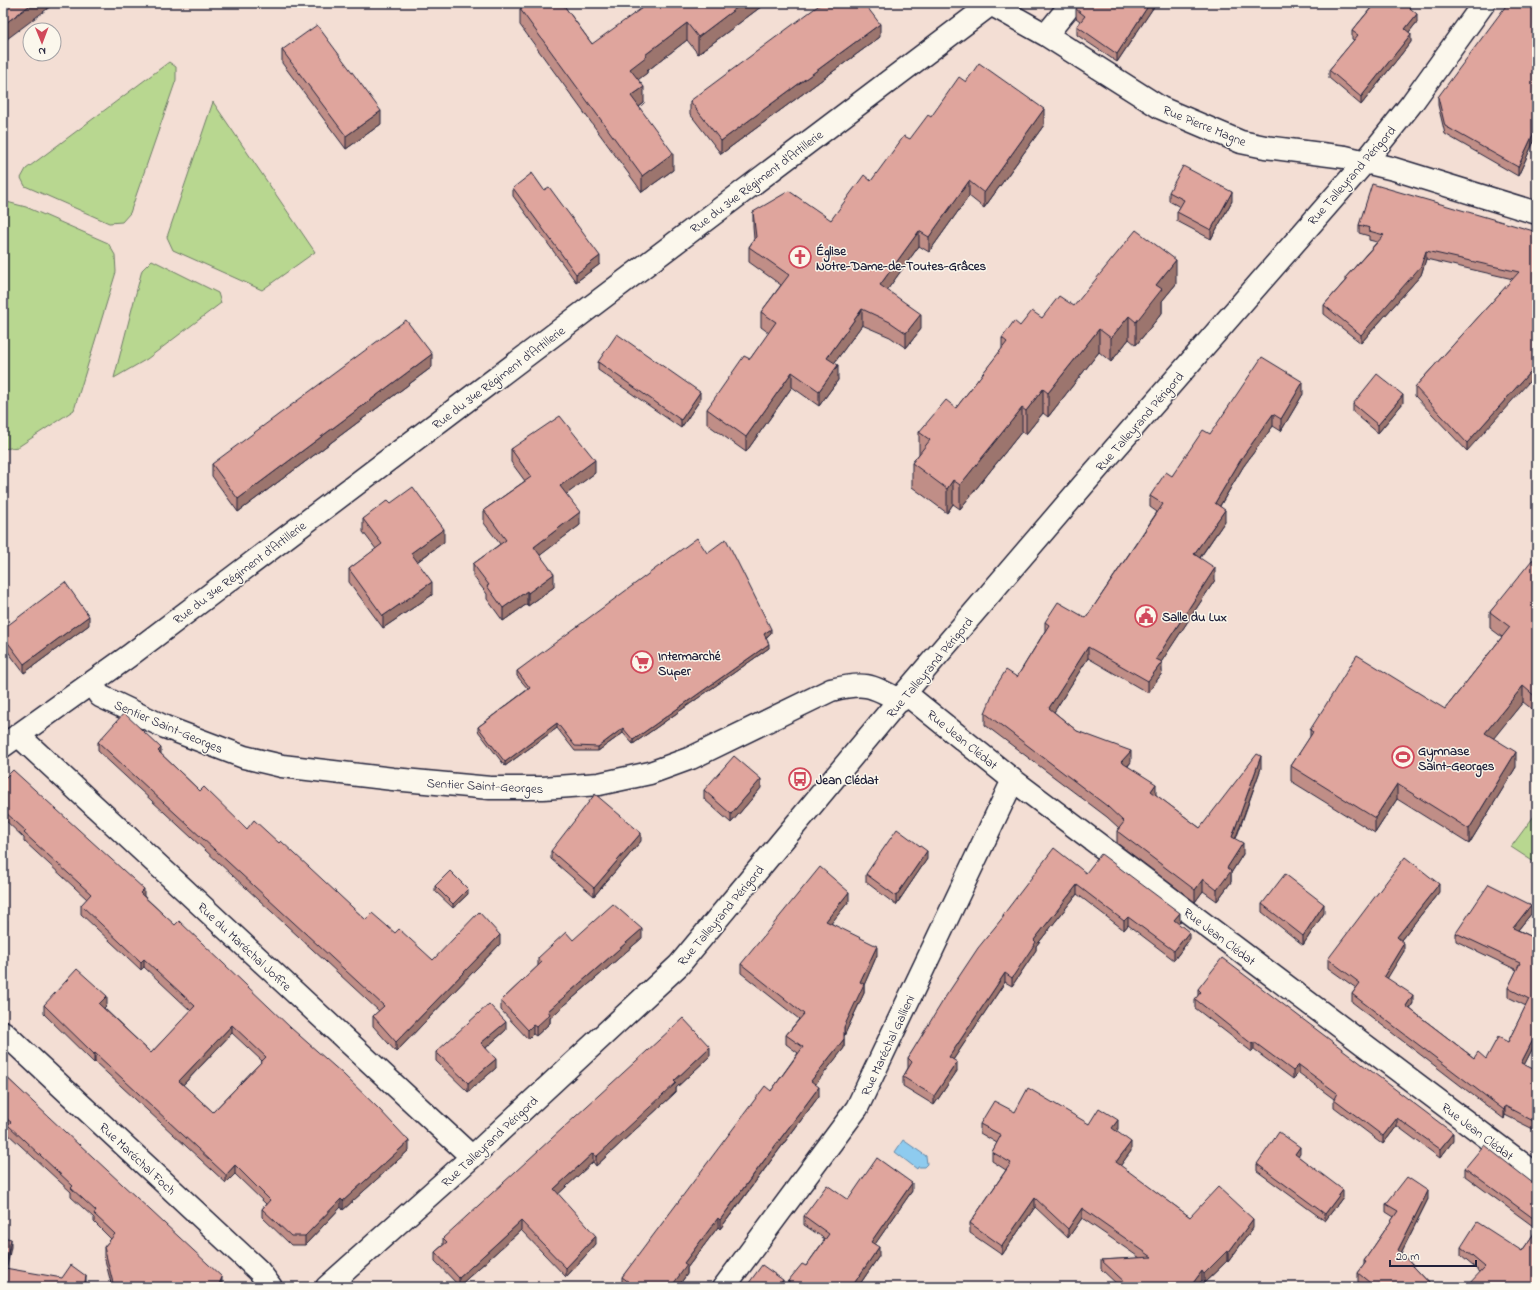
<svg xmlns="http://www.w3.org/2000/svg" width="1540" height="1290" font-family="'Indie Flower',sans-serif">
<rect width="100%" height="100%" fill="#f3ded4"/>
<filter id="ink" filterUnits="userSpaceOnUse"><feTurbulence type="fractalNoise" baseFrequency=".025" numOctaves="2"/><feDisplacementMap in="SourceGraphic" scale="8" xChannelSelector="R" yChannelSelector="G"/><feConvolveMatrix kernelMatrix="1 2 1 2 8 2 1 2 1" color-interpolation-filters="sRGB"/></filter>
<g filter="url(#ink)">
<path fill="#b8d790" stroke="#6d7c66" d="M169,62L176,67V80L130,213L122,222L109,223L25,186L21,178L26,169Z
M213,102L315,252L262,290L173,250L167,237Z
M3,201L26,207L108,243L115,255L116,272L74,410L18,447L3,449Z
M152,260L218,293L221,303L147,359L114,378L142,270Z
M1537,812V864L1511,847Z"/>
<path fill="#8ecbef" stroke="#6387a7" d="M903,1140L926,1156L927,1164L924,1167H918L917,1169L895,1152Z"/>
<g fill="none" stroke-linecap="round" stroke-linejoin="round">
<g stroke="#22223b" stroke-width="25">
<path id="minor" d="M989,3L1046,35L1161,108L1241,142L1265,147L1345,157L1394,169L1537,213
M1046,35L1072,3
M91,683L100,696L165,727L244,757L282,766L393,779L490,788H543L599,784L650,773L691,758L831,690C863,682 871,684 900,701
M905,693L1013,780L1537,1175
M18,735L472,1157
M3,746L129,656L991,4
M3,1032L259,1271L271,1287
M327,1287L472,1157L679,965L905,693L1084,484L1365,162L1412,103L1484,3
M724,1287L857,1108L1013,780"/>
</g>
<use href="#minor" stroke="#fbf7ec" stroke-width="22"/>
</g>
<path fill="#c08e87" stroke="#22223b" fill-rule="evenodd" d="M522,3H562L592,44L766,3L698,54L687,40L647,71V73L638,79L644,103L639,107L673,170L642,192L520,25V9L522,7Z
M1155,3V5L1117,62L1077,35V26L1080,21L1076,18V9Z
M1367,3H1404L1417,22L1409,32L1411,42L1361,105L1329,78V70L1354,40L1352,39V31L1370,9Z
M1537,3V138L1536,137L1518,176L1445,134L1438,105V97Z
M880,37L721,154L690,114V101Z
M282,50L381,124L346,149L282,63Z
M966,82L1044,125L984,208L969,196L929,252L919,246L887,290L921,329L906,348L890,337L862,325L834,363L838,380L819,406L792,387L746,452L707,424V409L750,359L769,333L761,327V312L781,285L749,262V247L754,239L753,227V212L831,220L871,181Z
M513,188L600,264L576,282L513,196Z
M1169,192L1232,201L1211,239L1177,221V212L1180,207L1169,201Z
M1359,225L1537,232L1467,451L1415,396V387L1513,279L1426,259L1421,275L1361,343L1324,314V305L1345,281V278L1377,242L1369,240V236L1359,233Z
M1176,284L1162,301V313L1136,345L1129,339L1111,362L1099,352L1048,417L1043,413L1026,434L1022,431L960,509L953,504L947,513L912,487V463L919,454V432L956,408L1002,349V338L1020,326L1074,306Z
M598,362L700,400L681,428L598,370Z
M432,367L238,512L212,476V464Z
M1303,394L1281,431L1273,426L1243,467L1220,506L1225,521L1200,558L1215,580L1161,662L1162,673L1148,693L1088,658L1054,712L1077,731L1131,762L1128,766L1156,795L1200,828L1261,768L1236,839L1243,854L1231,873V882L1217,901L1203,891L1195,902L1117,843V831L1119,828L1107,817L985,725V713L1017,677L1045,631V622L1086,618L1157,512L1150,507V496L1172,476L1210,434Z
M1403,403L1378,433L1353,412V404Z
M511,449L595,473L566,494L580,525L540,555L554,587L528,606L527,604L503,621L487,599V594L473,576V564L500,544L484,523V510L525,481L511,462Z
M391,503L444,542L417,562L432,595L383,628L349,582V569L376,549L363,532V519Z
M1537,515V536L1535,534V518Z
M707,553L771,633L766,638L769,648L633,744L623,733L598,751H575L557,728L505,766L478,731V727L528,689L517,676V671Z
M1537,559V713L1523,702L1493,738L1516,767L1469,844L1397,799L1375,833L1291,781V766L1310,737V730L1445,709L1502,637L1490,628V612Z
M89,625L24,673L3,645V629Z
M98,742L161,754L200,791L247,829L279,843L366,920L395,933L433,960L500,944L396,1052L373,1026V1016L379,1011L98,751Z
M3,780L144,896L409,1150L343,1210L341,1207L305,1245H291L262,1217V1209L266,1204L235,1174L226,1183L95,1062L94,1063L44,1014V1005H107L104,1008L151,1053L191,1011L144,967L141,970L81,914V905L87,899L24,841V838L3,818ZM232,1033L262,1061L213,1112L183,1085Z
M761,788L731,823L704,799V790Z
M641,841L594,896L551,859V851Z
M927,859L896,905L866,882V874Z
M1086,873L1180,921L1178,923L1189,940L1174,960L1128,925L1124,930L1077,894L1036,946V950L1012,986L1005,982L953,1060L957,1071L934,1105L903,1086V1077L908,1068V1058L1003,918V915Z
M435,886L468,894L453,908L435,891Z
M1439,892L1401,940L1404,951L1387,978L1413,1003L1410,1009L1474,1058L1486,1059L1508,1042L1526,1006L1508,997V988L1517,970L1456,941V933L1531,914L1518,930L1537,939V1040L1524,1065L1537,1071V1131L1505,1115L1504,1119L1352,1002V994L1356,988L1328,968V959Z
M849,901L831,923L877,955L864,985V993L844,1036V1048L815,1084L819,1096L739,1204L720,1229L718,1227L687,1268V1274L678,1287H624L622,1286V1277L771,1091L798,1053L786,1044V1035L799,1019L741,973V964Z
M1262,904L1324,913L1303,945L1262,912Z
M642,938L550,1018V1023L536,1036L533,1034L528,1039L501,1010V1001L538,966V958L573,940Z
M1198,989L1453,1141L1440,1158L1397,1126L1383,1144L1334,1107V1099L1299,1073L1293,1079L1254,1050L1252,1052L1195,1008V999L1198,996Z
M506,1030L486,1048L496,1068L468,1092L436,1061V1052Z
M710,1056L676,1088V1092L596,1166L593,1162L558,1194L596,1244L566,1277L521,1230L459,1286L435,1261V1252L443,1245V1238Z
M3,1074L222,1285L221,1287H112L104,1256V1247L111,1239L94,1222V1218L71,1197V1192L8,1134V1129L3,1124Z
M1015,1112L1089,1124L1118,1129L1116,1131L1131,1151L1120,1166L1190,1217L1253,1228L1228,1262L1227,1261L1204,1283L1202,1280L1197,1287H1120L1101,1269V1260L1140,1258L1082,1218L1068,1238L1035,1207L1002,1255L970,1233V1223L1006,1170L992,1161V1152L997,1143L980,1133V1124Z
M1300,1154L1298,1156L1343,1197L1325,1221L1257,1171V1164Z
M1465,1168L1534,1184L1537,1179V1287L1480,1272L1461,1256V1247L1522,1251L1537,1229L1465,1176Z
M912,1191L875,1244L879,1256L858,1287H788V1281L806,1266L825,1239L804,1225V1216L848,1200Z
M1428,1199L1401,1253L1431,1285L1436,1287H1365L1358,1282V1273L1364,1265V1261L1394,1217L1386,1212V1204Z"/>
<path fill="#9c746e" stroke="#22223b" d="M33,3H55L3,42V25Z
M743,3H766L698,54V37Z
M1150,3H1155V5L1117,62V54Z
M1417,14V22L1405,37V29Z
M687,23V40L647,71V73L630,86V69L645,55Z
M880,24V37L721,154V141Z
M1411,34V42L1361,105V97Z
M1537,45V53L1534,49Z
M644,87V103L631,113V96Z
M1044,109V125L984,208V193Z
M381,111V124L346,149V136Z
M1536,128V137L1518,176V167Z
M673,153V170L642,192V176Z
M969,181V196L929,252V237Z
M1232,192V201L1211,239V230Z
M919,231V246L880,300V285Z
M1426,251V259L1421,275L1361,343V335Z
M600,256V264L576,282V274Z
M1176,260V284L1162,301V313L1136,345V322L1156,285Z
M862,309V325L827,373V358Z
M921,314V329L906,348V333Z
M1129,316V339L1111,362V338Z
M1099,329V352L1048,417V393Z
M432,354V367L238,512V499Z
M1537,364V373L1467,451V443Z
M838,365V380L819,406V391Z
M792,372V387L746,452V437Z
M1303,382V394L1281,431V419Z
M1043,389V413L1026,434V411Z
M700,392V400L681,428V420Z
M1403,395V403L1378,433V425Z
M1022,408V431L960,509V485Z
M1273,414V426L1243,467L1215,514V503L1243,456Z
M595,460V473L560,499V486Z
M953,480V504L947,513V489Z
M1225,510V521L1194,566V554Z
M580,512V525L534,560V547Z
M444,529V542L411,566V553Z
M1215,568V580L1156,670V659Z
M554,574V587L528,606V593Z
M432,582V595L383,628V616Z
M527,591V604L503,621V608Z
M89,616V625L24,673V664Z
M771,629V633L764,639V634Z
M769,644V648L633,744V740Z
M1088,647V658L1049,720V708Z
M1162,662V673L1148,693V681Z
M1523,686V702L1485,749V733Z
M557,723V728L505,766V762Z
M623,728V733L598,751V747Z
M161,748V757L158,751Z
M1131,751V762L1121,773V762Z
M1516,752V767L1469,844V829Z
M1261,756V768L1232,848V837Z
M761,779V788L731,823V814Z
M1156,784V796L1151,791Z
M1397,784V799L1375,833V818Z
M641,833V841L594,896V888Z
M1243,843V854L1231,873V882L1217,901V890L1227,868Z
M927,851V859L896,905V896Z
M1203,879V891L1195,902V890Z
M1439,884V892L1397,945V937Z
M1077,885V894L1036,946V950L1012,986V978L1034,940Z
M144,889V898L140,893Z
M468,889V894L453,908V904Z
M849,892V901L826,930V921Z
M1324,904V913L1303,945V936Z
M1531,905V914L1513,936V928Z
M1180,913V921L1174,929V920Z
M1128,917V925L1124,930V921Z
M7,920V929L3,934V925Z
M642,929V938L550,1018V1023L536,1036V1027L548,1011Z
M1189,932V940L1174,960V951Z
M500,935V944L396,1052V1042Z
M1404,943V951L1384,984V976Z
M877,946V955L864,985V993L844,1036V1027L860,982Z
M144,959V967L141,970V962Z
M1005,973V982L949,1066V1057Z
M1413,995V1003L1406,1014V1006Z
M107,996V1005L99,1013V1004Z
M506,1022V1030L481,1052V1043Z
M232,1025V1033L179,1089V1081Z
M533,1025V1034L528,1039V1030Z
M1537,1032V1040L1521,1071V1063Z
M844,1039V1048L811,1090V1081Z
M1254,1042V1050L1252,1052V1044Z
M710,1047V1056L676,1088V1092L596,1166V1157L674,1081Z
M95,1053V1062L94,1063V1054Z
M496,1059V1068L468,1092V1083Z
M957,1062V1071L934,1105V1096Z
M1299,1065V1073L1293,1079V1071Z
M819,1087V1096L720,1229V1220Z
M1505,1106V1115L1504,1119V1110Z
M1397,1118V1126L1383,1144V1136Z
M1118,1120V1129L1112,1138V1128Z
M1453,1133V1141L1440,1158V1149Z
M409,1141V1150L343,1210V1201Z
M1131,1142V1151L1116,1172V1162Z
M1300,1147V1154L1295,1161V1154Z
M593,1153V1162L554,1198V1189Z
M235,1165V1174L226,1183V1175Z
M912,1183V1191L871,1250V1242Z
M1343,1190V1197L1325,1221V1214Z
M1428,1191V1199L1398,1259V1250Z
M1035,1198V1207L1002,1255V1246Z
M341,1199V1207L305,1245V1236Z
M1082,1208V1218L1068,1238V1229Z
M718,1218V1227L687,1268V1274L678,1287H671L684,1263Z
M1253,1219V1228L1228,1262V1253Z
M521,1221V1230L459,1286V1278Z
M596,1236V1244L566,1277V1268Z
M11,1239V1247L5,1277V1268Z
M879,1247V1256L858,1287H853V1285Z
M1227,1251V1261L1204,1283V1274Z
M1202,1271V1280L1197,1287H1190Z
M86,1276V1287H84Z
M222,1277V1285L221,1287H218Z
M783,1280V1287H778Z"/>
<path fill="#dfa59d" stroke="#22223b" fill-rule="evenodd" d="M3,3H33L3,25Z
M526,3H562L592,44L649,3H743L698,37L687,23L645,55L647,56L630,69L644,87L631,96L673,153L642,176L520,9L527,4Z
M822,3H864L880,24L721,141L690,101Z
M1080,3H1150L1117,54L1077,26L1085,16L1076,9Z
M1371,3H1404L1417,14L1405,29L1411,34L1361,97L1329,70L1358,35L1352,31L1372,7Z
M1508,3H1537V45L1534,49L1537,51V129L1536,128L1518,167L1445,126L1438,97Z
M317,25L381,111L346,136L282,50Z
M979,63L1044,109L984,193L969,181L929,237L919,231L880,285L921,314L906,333L890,322L862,309L827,358L838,365L819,391L792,372L746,437L707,409L744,356L750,359L776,322L761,312L789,275L749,247L756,237L753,212L789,191L831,220L864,175L871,181L904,136L910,139L928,115L931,117L959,77L966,82Z
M1183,166L1232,192L1211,230L1177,212L1184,200L1169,192Z
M532,173L544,190L549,187L600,256L576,274L513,188Z
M1372,184L1537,232V364L1467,443L1415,387L1519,272L1426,251L1421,266L1361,335L1324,305L1347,279L1345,278L1384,235L1369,231L1370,228L1359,225Z
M1136,230L1176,260L1156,285L1162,289L1136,322L1129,316L1111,338L1099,329L1048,393L1043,389L1026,411L1022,408L960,485L953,480L947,489L912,463L930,440L919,432L946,400L956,408L1007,342L1002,338L1014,321L1020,326L1032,311L1042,318L1059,296L1074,306Z
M406,320L432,354L238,499L212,464Z
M617,334L700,392L681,420L598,362Z
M1262,357L1303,382L1281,419L1273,414L1243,456L1215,503L1225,510L1194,554L1215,568L1156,659L1162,662L1148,681L1088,647L1049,708L1077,731L1131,751L1121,762L1156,784L1151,791L1200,828L1257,754L1261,756L1232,837L1243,843L1227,868L1231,871L1217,890L1203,879L1195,890L1117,831L1124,822L1107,806L985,713L996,686L1006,670L1017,677L1049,625L1045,622L1058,602L1086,618L1163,504L1150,496L1166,472L1172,476L1203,430L1210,434Z
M1377,374L1403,395L1378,425L1353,404Z
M560,416L595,460L560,486L580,512L534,547L554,574L528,593L527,591L503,608L487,586L489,585L473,564L506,540L484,510L531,477L511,449Z
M413,487L444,529L411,553L432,582L383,616L349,569L382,544L363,519L388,500L391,503Z
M1537,515V520L1535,518Z
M697,538L707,553L726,539L771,629L764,634L769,644L633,740L623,728L598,747L575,746L557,723L505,762L478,727L530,688L517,671Z
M1537,559V632L1535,635L1537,636V698L1523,686L1485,733L1516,752L1469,829L1397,784L1375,818L1291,766L1313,732L1310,730L1357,655L1445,709L1510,627L1490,612L1532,560Z
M65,582L89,616L24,664L3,636V629Z
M124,713L161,748L158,751L200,791L204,787L247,829L254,820L279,843L281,841L366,920L372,913L395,933L399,929L433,960L479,912L500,935L396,1042L373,1016L384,1006L98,742Z
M734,756L761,779L731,814L704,790Z
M13,770L144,889L140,893L175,925L179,921L291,1028L343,1074L379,1109L409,1141L343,1201L341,1199L305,1236H291L262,1209L270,1200L235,1165L226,1175L95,1053L94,1054L44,1005L77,969L107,996L99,1004L151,1053L195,1006L144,959L141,962L81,905L91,894L24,833L26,831L3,810V780ZM232,1025L266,1057L213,1112L179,1081Z
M595,794L641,833L594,888L551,851Z
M897,829L927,851L896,896L866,874Z
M1054,848L1086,873L1101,854L1180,913L1174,920L1189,932L1174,951L1128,917L1124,921L1077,885L1034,940L1036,942L1012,978L1005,973L949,1057L957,1062L934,1096L903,1077L912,1062L908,1058L946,996L978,948L1004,916L1003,915Z
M1405,857L1439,884L1397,937L1404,943L1384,976L1413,995L1406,1006L1474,1058L1478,1052L1486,1059L1498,1037L1508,1042L1529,999L1508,988L1520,963L1456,933L1489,884L1531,905L1513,928L1537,939V1032L1521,1063L1537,1071V1123L1505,1106L1504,1110L1352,994L1360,983L1328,959Z
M820,867L849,892L826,921L877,946L860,982L864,984L844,1027V1039L811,1081L819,1087L739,1194L720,1220L718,1218L684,1263L687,1265L671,1287H625L629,1282L622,1277L765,1086L771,1091L803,1047L786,1035L804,1014L741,964Z
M450,871L468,889L453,904L435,886Z
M1285,874L1324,904L1303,936L1262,904Z
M613,904L642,929L548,1011L550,1014L536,1027L533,1025L528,1030L501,1001L542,962L538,958L566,932L573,940Z
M3,916L7,920L3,925Z
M1222,958L1453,1133L1440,1149L1397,1118L1383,1136L1334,1099L1337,1093L1299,1065L1293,1071L1254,1042L1252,1044L1195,999L1201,992L1198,989Z
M489,1004L506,1022L481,1043L496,1059L468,1083L436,1052Z
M683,1018L710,1047L674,1081L676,1083L596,1157L593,1153L554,1189L596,1236L566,1268L521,1221L459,1278L435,1252L447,1242L443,1238Z
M3,1074L80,1146L79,1144L222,1277L218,1287H114L104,1247L115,1234L94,1214L96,1211L71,1188L73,1186L8,1125L11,1122L3,1116Z
M1028,1088L1089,1124L1099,1108L1118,1120L1112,1128L1131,1142L1116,1162L1190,1217L1218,1187L1253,1219L1228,1253L1227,1251L1204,1274L1202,1271L1190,1287H1130L1101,1260L1152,1257L1082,1208L1068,1229L1035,1198L1002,1246L970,1223L1011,1163L992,1152L1001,1135L980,1124L994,1101L1015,1112Z
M1279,1132L1300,1147L1295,1154L1343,1190L1325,1214L1257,1164Z
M1484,1145L1534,1184L1536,1179H1537V1221L1465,1168Z
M877,1158L912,1183L871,1242L879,1247L853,1285L856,1287H796L788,1281L802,1264L806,1266L829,1234L804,1216L827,1185L848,1200Z
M1407,1177L1428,1191L1398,1250L1431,1285L1433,1283L1436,1287H1375L1358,1273L1366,1262L1364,1261L1398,1211L1386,1204Z
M1477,1222L1522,1251L1537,1229V1287H1466L1485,1267L1461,1247Z
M3,1237L11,1239L5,1268L62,1278L71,1265L86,1276L84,1287H3Z
M762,1265L783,1280L778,1287H746Z"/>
</g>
<defs>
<g id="church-ring" transform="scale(1.15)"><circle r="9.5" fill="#fbf7ec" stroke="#d1495b" stroke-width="1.5"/><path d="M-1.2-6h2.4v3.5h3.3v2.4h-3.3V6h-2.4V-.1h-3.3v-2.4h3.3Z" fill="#d1495b"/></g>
<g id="civic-ring" transform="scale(1.15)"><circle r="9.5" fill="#fbf7ec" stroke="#d1495b" stroke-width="1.5"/><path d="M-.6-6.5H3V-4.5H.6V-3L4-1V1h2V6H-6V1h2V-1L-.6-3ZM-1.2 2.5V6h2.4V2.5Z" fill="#d1495b"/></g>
<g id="supermarket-ring" transform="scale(1.15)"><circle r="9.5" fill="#fbf7ec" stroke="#d1495b" stroke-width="1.5"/><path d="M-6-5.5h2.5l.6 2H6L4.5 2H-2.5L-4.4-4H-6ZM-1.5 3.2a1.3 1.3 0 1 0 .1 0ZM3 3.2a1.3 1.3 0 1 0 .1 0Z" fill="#d1495b"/></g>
<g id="stadium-ring" transform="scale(1.15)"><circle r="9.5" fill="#fbf7ec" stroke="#d1495b" stroke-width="1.5"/><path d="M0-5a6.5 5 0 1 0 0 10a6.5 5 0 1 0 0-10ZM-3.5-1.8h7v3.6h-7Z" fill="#d1495b"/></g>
<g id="bus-ring" transform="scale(1.15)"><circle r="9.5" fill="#fbf7ec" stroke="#d1495b" stroke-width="1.5"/><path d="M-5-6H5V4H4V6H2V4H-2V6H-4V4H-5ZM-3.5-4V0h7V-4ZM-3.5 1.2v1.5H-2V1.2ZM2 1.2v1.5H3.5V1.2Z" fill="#d1495b"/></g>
</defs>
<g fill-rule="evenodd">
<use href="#church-ring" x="800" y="257"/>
<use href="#civic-ring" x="1146" y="616"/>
<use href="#supermarket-ring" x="642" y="662"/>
<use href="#stadium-ring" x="1403" y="757"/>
<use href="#bus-ring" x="800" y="779"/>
</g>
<g text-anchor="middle" stroke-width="3" stroke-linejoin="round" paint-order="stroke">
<g font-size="13" fill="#22223b" stroke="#fbf7ec">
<text transform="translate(1205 125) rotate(22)" y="5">Rue Pierre Magne</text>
<text transform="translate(1351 175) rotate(-49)" y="5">Rue Talleyrand Périgord</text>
<text transform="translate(756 181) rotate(-37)" y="5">Rue du 34e Régiment d'Artillerie</text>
<text transform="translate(498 377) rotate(-37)" y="5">Rue du 34e Régiment d'Artillerie</text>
<text transform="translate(1139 421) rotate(-49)" y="5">Rue Talleyrand Périgord</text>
<text transform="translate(239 572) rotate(-37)" y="5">Rue du 34e Régiment d'Artillerie</text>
<text transform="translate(929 667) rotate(-50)" y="5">Rue Talleyrand Périgord</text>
<text transform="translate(169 726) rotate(23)" y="5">Sentier Saint-Georges</text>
<text transform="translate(963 739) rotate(39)" y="5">Rue Jean Clédat</text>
<text transform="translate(485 785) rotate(3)" y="5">Sentier Saint-Georges</text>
<text transform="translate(720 915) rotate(-50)" y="5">Rue Talleyrand Périgord</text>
<text transform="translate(1220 936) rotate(37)" y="5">Rue Jean Clédat</text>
<text transform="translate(245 946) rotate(43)" y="5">Rue du Maréchal Joffre</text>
<text transform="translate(887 1045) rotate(-65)" y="5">Rue Maréchal Gallieni</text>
<text transform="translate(1478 1131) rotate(37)" y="5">Rue Jean Clédat</text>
<text transform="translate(489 1141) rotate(-43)" y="5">Rue Talleyrand Périgord</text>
<text transform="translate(138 1158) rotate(43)" y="5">Rue Maréchal Foch</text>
</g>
<g font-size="13" font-weight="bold" fill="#22223b" stroke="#fbf7ec" text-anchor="start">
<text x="816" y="255">Église<tspan x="816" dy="15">Notre-Dame-de-Toutes-Grâces</tspan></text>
<text x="1162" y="621">Salle du Lux</text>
<text x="658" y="660">Intermarché<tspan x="658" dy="15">Super</tspan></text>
<text x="1418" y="755">Gymnase<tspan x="1418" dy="15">Saint-Georges</tspan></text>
<text x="816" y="784">Jean Clédat</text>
</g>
</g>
<rect width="1540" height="1290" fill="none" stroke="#fbf7ec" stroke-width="16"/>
<rect x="8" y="8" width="1524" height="1274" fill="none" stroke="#22223b" stroke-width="1.5" filter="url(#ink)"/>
<g transform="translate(42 42) rotate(179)"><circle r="19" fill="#fbf7ec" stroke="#a4a2a5"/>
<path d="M0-3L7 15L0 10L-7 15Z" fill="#d1495b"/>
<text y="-6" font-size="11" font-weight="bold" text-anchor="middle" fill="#22223b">N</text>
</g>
<path d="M1390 1260v6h86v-6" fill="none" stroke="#22223b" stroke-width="2"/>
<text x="1396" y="1260" font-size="12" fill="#22223b" stroke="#fbf7ec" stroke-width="3" paint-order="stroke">20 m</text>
</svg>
